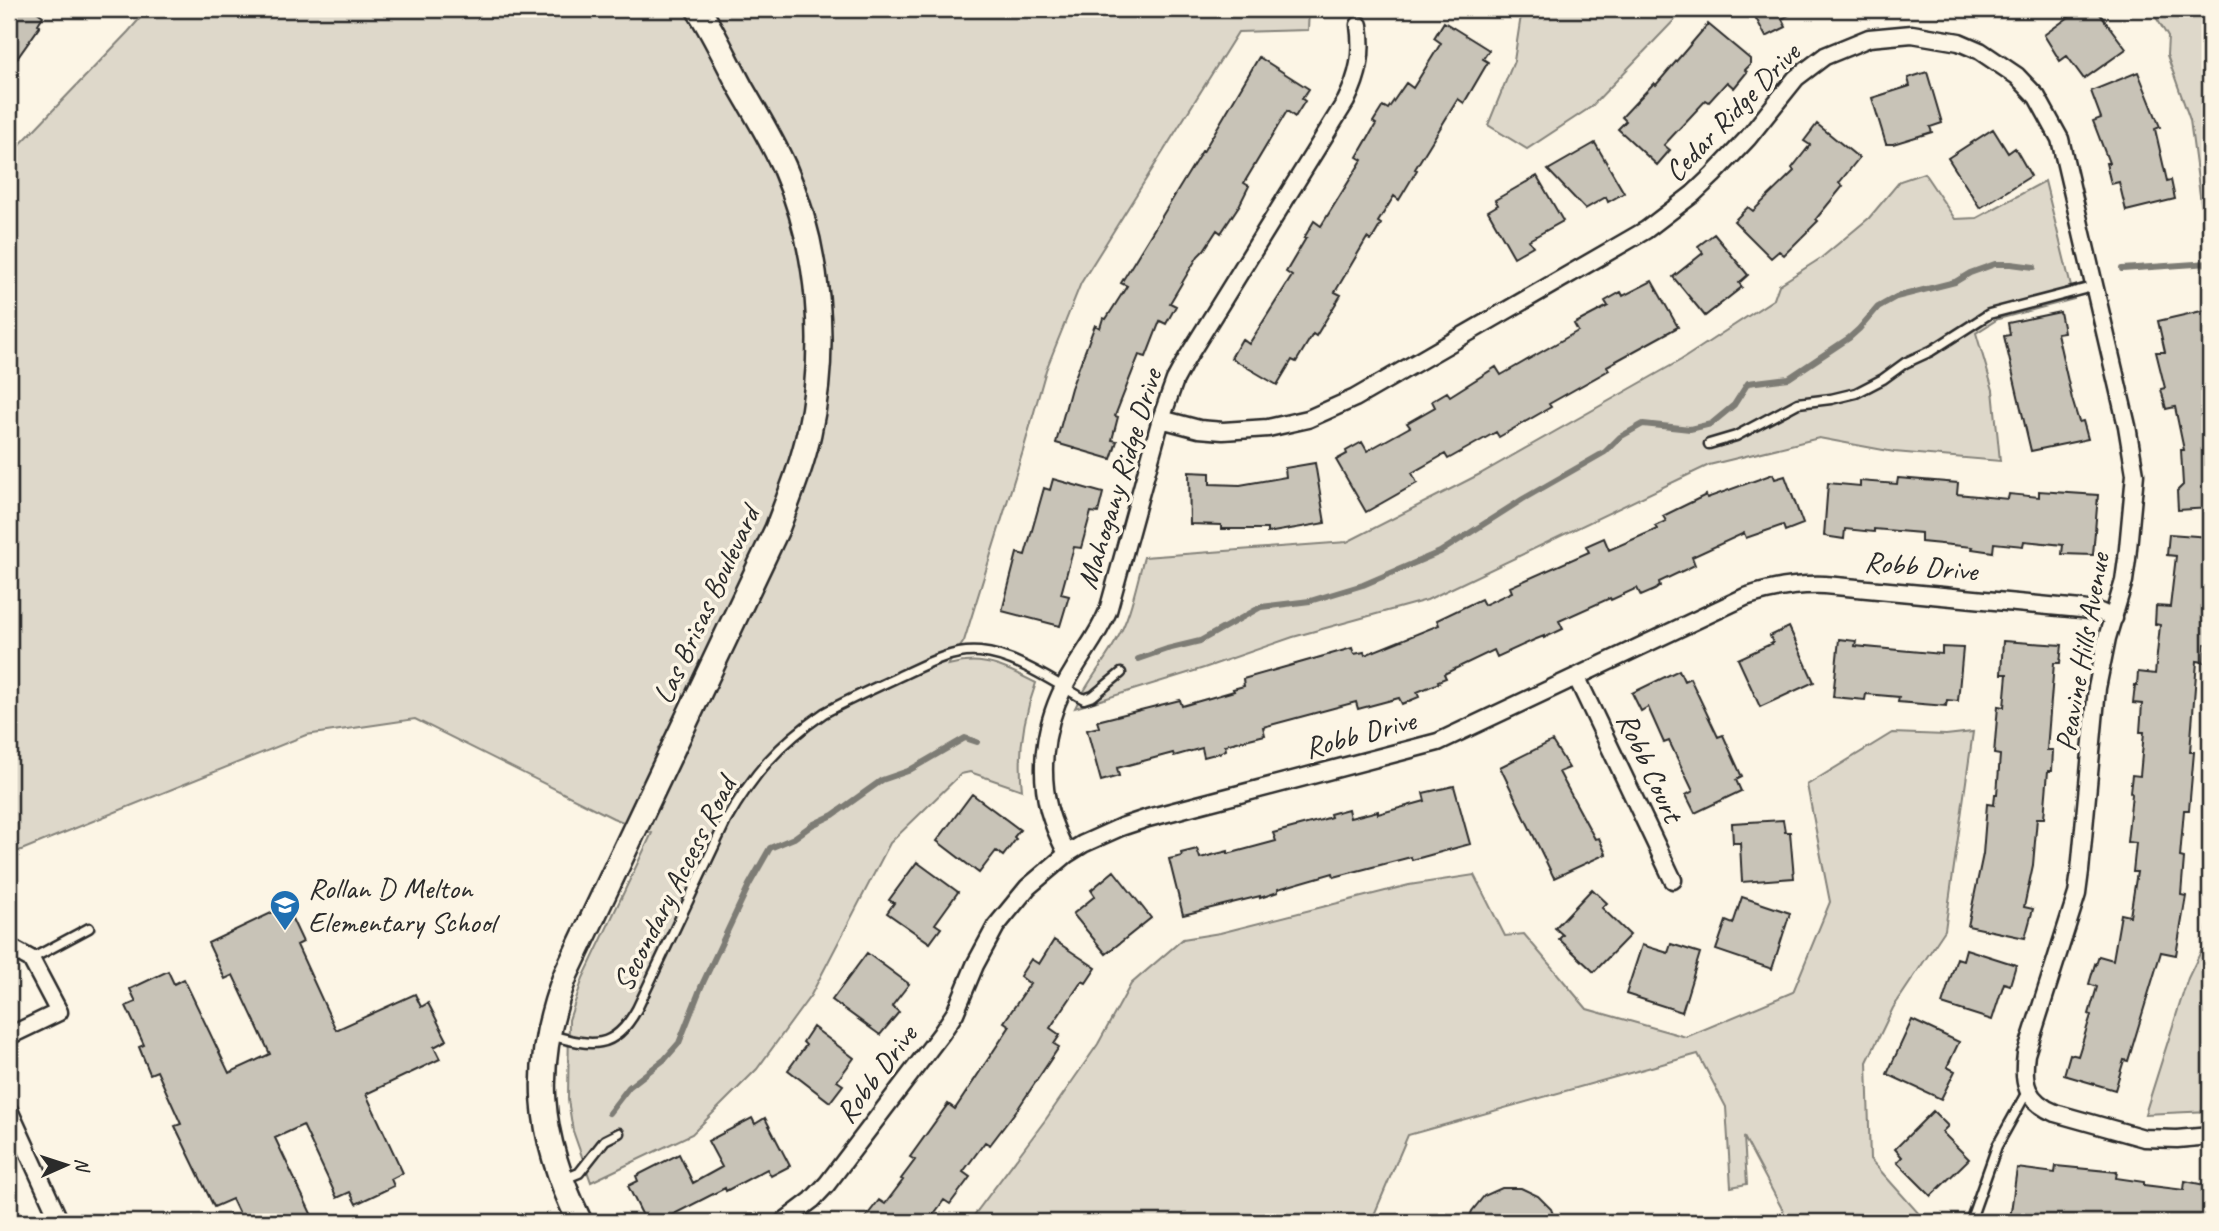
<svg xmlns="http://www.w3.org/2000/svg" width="2219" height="1231" font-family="Caveat,sans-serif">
<rect width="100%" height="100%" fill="#fcf5e5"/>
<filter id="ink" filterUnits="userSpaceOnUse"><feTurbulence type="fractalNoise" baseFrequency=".0143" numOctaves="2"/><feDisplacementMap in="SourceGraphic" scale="14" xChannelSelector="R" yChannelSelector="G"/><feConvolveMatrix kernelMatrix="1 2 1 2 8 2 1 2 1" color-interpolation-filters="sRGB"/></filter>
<g filter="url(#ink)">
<path fill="#ded8ca" stroke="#84827a" stroke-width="2" d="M148,9H1309L1308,30L1238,32L1081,283L1046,370L1023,451L964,641L948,665C954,664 959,662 965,662C991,659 1014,672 1036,683C1023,718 1018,754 1022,790L970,772L961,774L890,843L811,995L757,1069L692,1134L591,1182L573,1131L568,1100L569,1020L583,978L652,833L613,818L415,719L306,735L9,855V156L128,32Z
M1522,9H1685L1591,107L1527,149L1488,125L1514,61Z
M2151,9H2210V232L2201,203L2190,120L2167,55L2168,37Z
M1924,173L1955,219L1977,218L2045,181L2074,299L1998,319L1976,333L1993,390L2000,461L1894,452L1819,438L1709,465L1427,600L1293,637L1204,668L1075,708C1086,684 1103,664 1116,641C1131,616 1136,585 1144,557L1347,542L1480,474L1681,360L1774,299L1779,285L1821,258L1869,218L1900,181Z
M1973,732L1945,930L1893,1008L1867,1062L1870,1159L1919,1214L1938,1222H1789L1744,1137L1747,1184L1731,1187L1726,1107L1698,1054L1408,1135L1371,1222H969L1046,1119L1098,1044L1131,984L1183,939L1220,933L1409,885L1474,875L1505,936L1524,934L1587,1009L1686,1037L1793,992L1830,902L1807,785L1892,733L1946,735Z
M2210,909V1111L2145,1114L2188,978L2206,941Z"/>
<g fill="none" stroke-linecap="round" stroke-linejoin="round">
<path stroke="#7d7b74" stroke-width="6" d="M2122,269L2210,263
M1138,659L1167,649L1200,641L1261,607L1310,601L1363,585L1440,552L1523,499L1605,452L1620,437L1643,424L1690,429L1711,424L1734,405L1748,383L1789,378L1849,338L1859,329L1878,307L1896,297L1955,282L1970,273L1995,264H2011L2034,267
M609,1113L629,1087L665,1059L679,1043L701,987L749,885L770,848L794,838L812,825L833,815L882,780L908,771L965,738L977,742"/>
</g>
<path fill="#c8c3b7" stroke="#2b2b2b" stroke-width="2" d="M9,9H33L43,16L38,24L40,26L9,70Z
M1751,9H1800L1782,19L1786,27L1766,37Z
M2080,9H2096L2126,49L2084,79L2067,56L2060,61L2044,35Z
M1444,22L1489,50L1483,59L1488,62L1464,103L1458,99L1415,169L1417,170L1399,200L1394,196L1378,222L1381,224L1371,241L1367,238L1335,292L1341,295L1316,336L1313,334L1296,362L1292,360L1277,385L1231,358L1242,339L1249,344L1292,276L1286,272L1306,238H1304L1314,221L1321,226L1362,160L1357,157L1376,124L1373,122L1383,106L1388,109L1406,83L1413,88L1441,43L1434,38Z
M1708,24L1750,59V65L1745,70L1747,72L1734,88L1727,82L1709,102L1706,100L1664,145L1670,150L1657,165L1618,129L1626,121L1622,117L1654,83L1656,85Z
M1259,57L1309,89L1302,99L1305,101L1295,117L1287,111L1244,183L1249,186L1240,204L1221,233L1217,230L1204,250L1198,256L1170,303L1176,306L1166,324L1160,321L1146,357L1139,355L1115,416L1118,417L1112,440L1117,441L1111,459L1056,443L1071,388L1095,325L1100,328L1103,318L1106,319L1127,286L1121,283L1202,151L1203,152Z
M1927,72L1942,123L1930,127L1932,132L1893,144H1886L1872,98L1910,86L1908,78Z
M2138,72L2160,127L2155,129L2167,181L2171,180L2175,199L2126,211L2119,182L2111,184L2106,163H2109L2093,121L2101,118L2091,91Z
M1817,124L1859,158L1839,183L1843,186L1816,219L1818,221L1784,255L1779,251L1771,258L1734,221L1748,207L1753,211L1794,171L1792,168L1810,145L1804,141Z
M1993,129L2008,153L2015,148L2031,176L1980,208L1948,158Z
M1595,143L1624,193L1608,202L1606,197L1585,209L1548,170Z
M1537,176L1563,221L1529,240L1533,246L1514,257L1488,211L1498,205L1495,200Z
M1714,234L1748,275L1739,283L1742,287L1705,316L1673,277L1703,253L1698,246Z
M1652,281L1678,327L1607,366L1609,370L1549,404L1551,407L1499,437L1496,432L1448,459L1445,454L1412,473L1417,483L1366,512L1336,460L1347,454L1346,451L1362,442L1367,451L1410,427L1407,423L1435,407L1432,401L1447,392L1450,396L1496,367L1501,375L1578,331L1574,324L1608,306L1605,301L1621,292L1623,296Z
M2210,309V328L2206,329L2210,348V508L2178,510L2177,491L2183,485L2181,450H2184L2175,407L2166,409L2161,389L2165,388L2156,352H2165L2158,321Z
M2060,312L2064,332L2057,333L2072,399L2079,422L2083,421L2088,439L2031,451L2004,336L2010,335L2008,323Z
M1315,463L1325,523L1267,533V529H1221V525L1190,524L1189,472L1210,473V484L1240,485L1286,477L1285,468Z
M1773,474L1775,479L1785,476L1803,524L1785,531L1783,525L1746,538L1744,533L1692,557L1695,565L1659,582L1660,586L1655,590L1641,596L1637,588L1611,600L1610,598L1559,621L1563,629L1544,638V636L1534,640L1497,657L1494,650L1444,674L1446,678L1438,681L1439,683L1417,692L1419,697L1402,704L1399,698L1358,709L1356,702L1263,727L1265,735L1225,745L1226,750L1219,753L1204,757L1202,748L1174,756L1173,753L1117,768L1119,776L1101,781L1087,730L1099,727L1097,721L1180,700L1182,706L1234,691L1233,689L1244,686L1243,679L1352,648L1354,654L1364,652L1365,655L1439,625L1437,620L1481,599L1484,605L1512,592L1510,587L1589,552L1586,546L1604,538L1609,550L1657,529L1655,526L1666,521L1663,516L1706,495L1707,498Z
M1898,478L1958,483L1957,494L2008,499L2009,494L2039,497V491L2098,495L2093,555L2062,554L2063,545L2024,541L2023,546L1994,543L1993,552L1972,549L1973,547L1921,542V533L1874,529V532L1845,529L1844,539L1824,536L1828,483L1860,486V481L1897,484Z
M1053,479L1103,493L1098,513L1091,512L1081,548L1074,547L1061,594L1069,596L1060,626L1002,611L1017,553L1025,555L1044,488L1050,490Z
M2169,534L2210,537V644H2205L2204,662L2197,661L2190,752H2194L2189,810H2184L2180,857L2184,858L2181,895L2186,896L2176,955L2161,952L2128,1061L2124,1060L2115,1090L2064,1075L2070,1054L2078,1056L2091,1015L2089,1014L2097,987L2089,984L2095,964L2096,965L2099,956L2113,960L2121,914L2130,916L2137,872H2133L2136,843L2127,842L2132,794L2130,792L2132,775L2140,776L2144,732H2140L2142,704L2133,703L2135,685H2137L2138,672L2155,674L2160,625L2155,624L2156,606L2170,607L2176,556L2167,555Z
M1789,627L1814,682L1760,707L1738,659L1773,643L1770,636Z
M1839,639L1856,641L1855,646L1942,654V647L1963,648L1958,701L1947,700L1946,706L1898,702L1899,697L1866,694L1865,700L1833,697Z
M2003,641L2062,645L2060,663H2054L2047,750H2053L2052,771H2048L2044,818H2037L2033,865L2024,907L2033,909L2025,938L1968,926L1983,854L1987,804L1994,805L1995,794H1997L2000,755L1994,754L1998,706L2004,707L2007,674H2001Z
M1679,670L1684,681L1690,678L1718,737L1723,735L1742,777L1736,780L1741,791L1695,813L1686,795L1693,791L1669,741L1664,743L1648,707L1641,711L1632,693Z
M1552,741L1569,768L1559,772L1595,839L1599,838L1606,854L1554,878L1500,767Z
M1454,786L1470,844L1412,860L1411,857L1334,877L1333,873L1278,889V892L1260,898V896L1183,915L1169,859L1182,856L1181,853L1197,849L1200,858L1228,851V854L1276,841L1273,833L1318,821L1331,817L1330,814L1348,809L1350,818L1378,811V814L1425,801L1423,793Z
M972,794L1020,830L1014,837L1016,839L1003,856L996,851L979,873L937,841Z
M1783,820L1785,832H1790L1794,878L1742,882L1740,843H1733L1732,823Z
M917,862L958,892L935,924L941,928L930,943L887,913L894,903L889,900Z
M1114,871L1151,918L1106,954L1073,914L1095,896L1091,890Z
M1592,889L1607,903L1602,908L1630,935L1594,972L1559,939L1563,935L1555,928Z
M1742,897L1790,913L1772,969L1716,950L1726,921L1733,924Z
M286,906L303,942L297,945L336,1030L415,994L421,1007L428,1003L447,1040L434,1047L440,1059L366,1094L403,1173L391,1179L394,1186L356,1204L350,1192L337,1198L303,1125L275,1138L315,1222H243L232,1199L214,1207L175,1126L181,1124L157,1071L150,1074L139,1047L144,1045L126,1006L136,1002L130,989L168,971L174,984L184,979L229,1073L270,1054L233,975L225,979L208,943Z
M1054,940L1096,968L1086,983L1082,981L1050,1028L1060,1035L1054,1044L1059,1047L1019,1107L990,1145L985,1142L963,1172L970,1177L950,1204L944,1200L928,1222H862L879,1200L885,1204L903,1180L901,1179L915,1160L910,1157L948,1104L955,1109L1010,1026L1004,1022L1030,984L1020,976L1031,959L1039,964Z
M1671,944L1700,953L1682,1012L1626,994L1642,945L1668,953Z
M1966,949L2016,965L2010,985L2004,983L1992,1020L1942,1004L1957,958L1963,960Z
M867,953L909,984L892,1006L899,1012L880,1035L832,1000Z
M1912,1020L1959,1042L1947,1067L1955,1071L1941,1099L1887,1074Z
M813,1027L854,1058L837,1081L843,1085L830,1102L788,1070L806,1045L803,1042Z
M1933,1111L1948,1126L1942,1132L1969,1159L1931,1196L1897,1162L1902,1157L1895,1149Z
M752,1118L755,1124L765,1118L790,1166L771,1176L767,1169L726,1191L725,1188L666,1218L669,1222H646L628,1186L638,1181L636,1176L679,1154L693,1183L722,1167L708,1141Z
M2056,1166L2117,1172L2116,1178L2144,1182V1185L2184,1190L2185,1181L2210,1186V1222H2039L2010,1219L2017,1168L2055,1173Z
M1502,1188H1521L1538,1196L1551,1209L1556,1222H1468L1472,1211L1484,1196Z"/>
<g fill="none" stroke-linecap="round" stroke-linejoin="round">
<g stroke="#2b2b2b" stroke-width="13">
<path id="lane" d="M1709,444L1736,436L1798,403L1831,399L1856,393L1883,379L1905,363L1931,351L1989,314L2096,286
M31,959L89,928
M549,1035C592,1046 613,1052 637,1009L726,821C753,774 779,744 824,713C848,700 873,689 898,677C924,665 951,649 980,652C1015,655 1054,682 1084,699L1093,696L1121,673
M564,1179L579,1173L605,1140L619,1133
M1970,1222L1997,1146L2028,1090"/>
</g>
<g stroke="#2b2b2b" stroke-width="21">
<path id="street" d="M1161,419L1199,429L1223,431L1268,428L1308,419L1355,398L1646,230L1693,194L1713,175L1748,138L1796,78L1825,56L1869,38L1912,34L1959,42L1980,51L2017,76L2037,97L2060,139L2127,426L2135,474L2127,559L2124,581L2107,638L2097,688L2080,871L2077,894L2026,1054C2022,1083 2026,1101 2055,1113L2144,1138L2177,1139L2210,1136
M1577,678L1673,880
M1067,854C1060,840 1053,825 1049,810C1037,763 1047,712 1073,671C1086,649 1098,635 1108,611L1161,419L1175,380L1187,358L1346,101C1359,75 1363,54 1359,25
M9,947L31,959L59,1012L9,1036
M9,1110L60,1222
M783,1222L812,1200L827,1184L941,1034L955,1013L975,965L996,926L1028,887L1067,854L1083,844L1121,827L1148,818L1438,742L1745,597C1772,588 1797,584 1825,585L2081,609L2100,612L2114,618"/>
</g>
<g stroke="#2b2b2b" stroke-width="28">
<path id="secondary" d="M580,1222C537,1135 531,1065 566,974L777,529C789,497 802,466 809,433C828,346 820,249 784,167C772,140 756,114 741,88C727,62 714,33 698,9"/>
</g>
<use href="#lane" stroke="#fcf5e5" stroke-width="8"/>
<use href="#street" stroke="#fcf5e5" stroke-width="16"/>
<use href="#secondary" stroke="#fcf5e5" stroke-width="23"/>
</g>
</g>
<defs>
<g id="school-pin" transform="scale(1.575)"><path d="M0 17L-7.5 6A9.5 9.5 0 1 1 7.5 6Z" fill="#1f6fb2" stroke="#fcf5e5"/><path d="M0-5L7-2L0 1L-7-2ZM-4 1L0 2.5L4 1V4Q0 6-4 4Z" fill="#fff"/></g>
</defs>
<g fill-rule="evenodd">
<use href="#school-pin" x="285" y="905"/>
</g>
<g text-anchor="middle" stroke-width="7" stroke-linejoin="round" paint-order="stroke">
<g font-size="30" fill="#2b2b2b" stroke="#fcf5e5">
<text transform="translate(1732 112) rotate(-46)" y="10">Cedar Ridge Drive</text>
<text transform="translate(1119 479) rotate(-73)" y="10">Mahogany Ridge Drive</text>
<text transform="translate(1921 566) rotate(5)" y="10">Robb Drive</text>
<text transform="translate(706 605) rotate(-65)" y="10">Las Brisas Boulevard</text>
<text transform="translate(2082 652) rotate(-80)" y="10">Peavine Hills Avenue</text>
<text transform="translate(1360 734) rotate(-15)" y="10">Robb Drive</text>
<text transform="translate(1650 767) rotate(65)" y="10">Robb Court</text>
<text transform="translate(674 884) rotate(-63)" y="10">Secondary Access Road</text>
<text transform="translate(876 1074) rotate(-53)" y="10">Robb Drive</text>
</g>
<g font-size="30" fill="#2b2b2b" stroke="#fcf5e5" text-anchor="start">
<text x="308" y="898">Rollan D Melton<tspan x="308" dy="34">Elementary School</tspan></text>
</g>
</g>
<rect width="2219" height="1231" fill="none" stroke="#fcf5e5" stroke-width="35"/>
<rect x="18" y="18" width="2184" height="1196" fill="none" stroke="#2b2b2b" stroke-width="2.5" filter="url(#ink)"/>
<g transform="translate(66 1165) rotate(87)" stroke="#fcf5e5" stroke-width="5" paint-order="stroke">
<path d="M0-5L12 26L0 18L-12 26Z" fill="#2b2b2b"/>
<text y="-10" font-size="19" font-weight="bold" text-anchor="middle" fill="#2b2b2b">N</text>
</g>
</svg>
